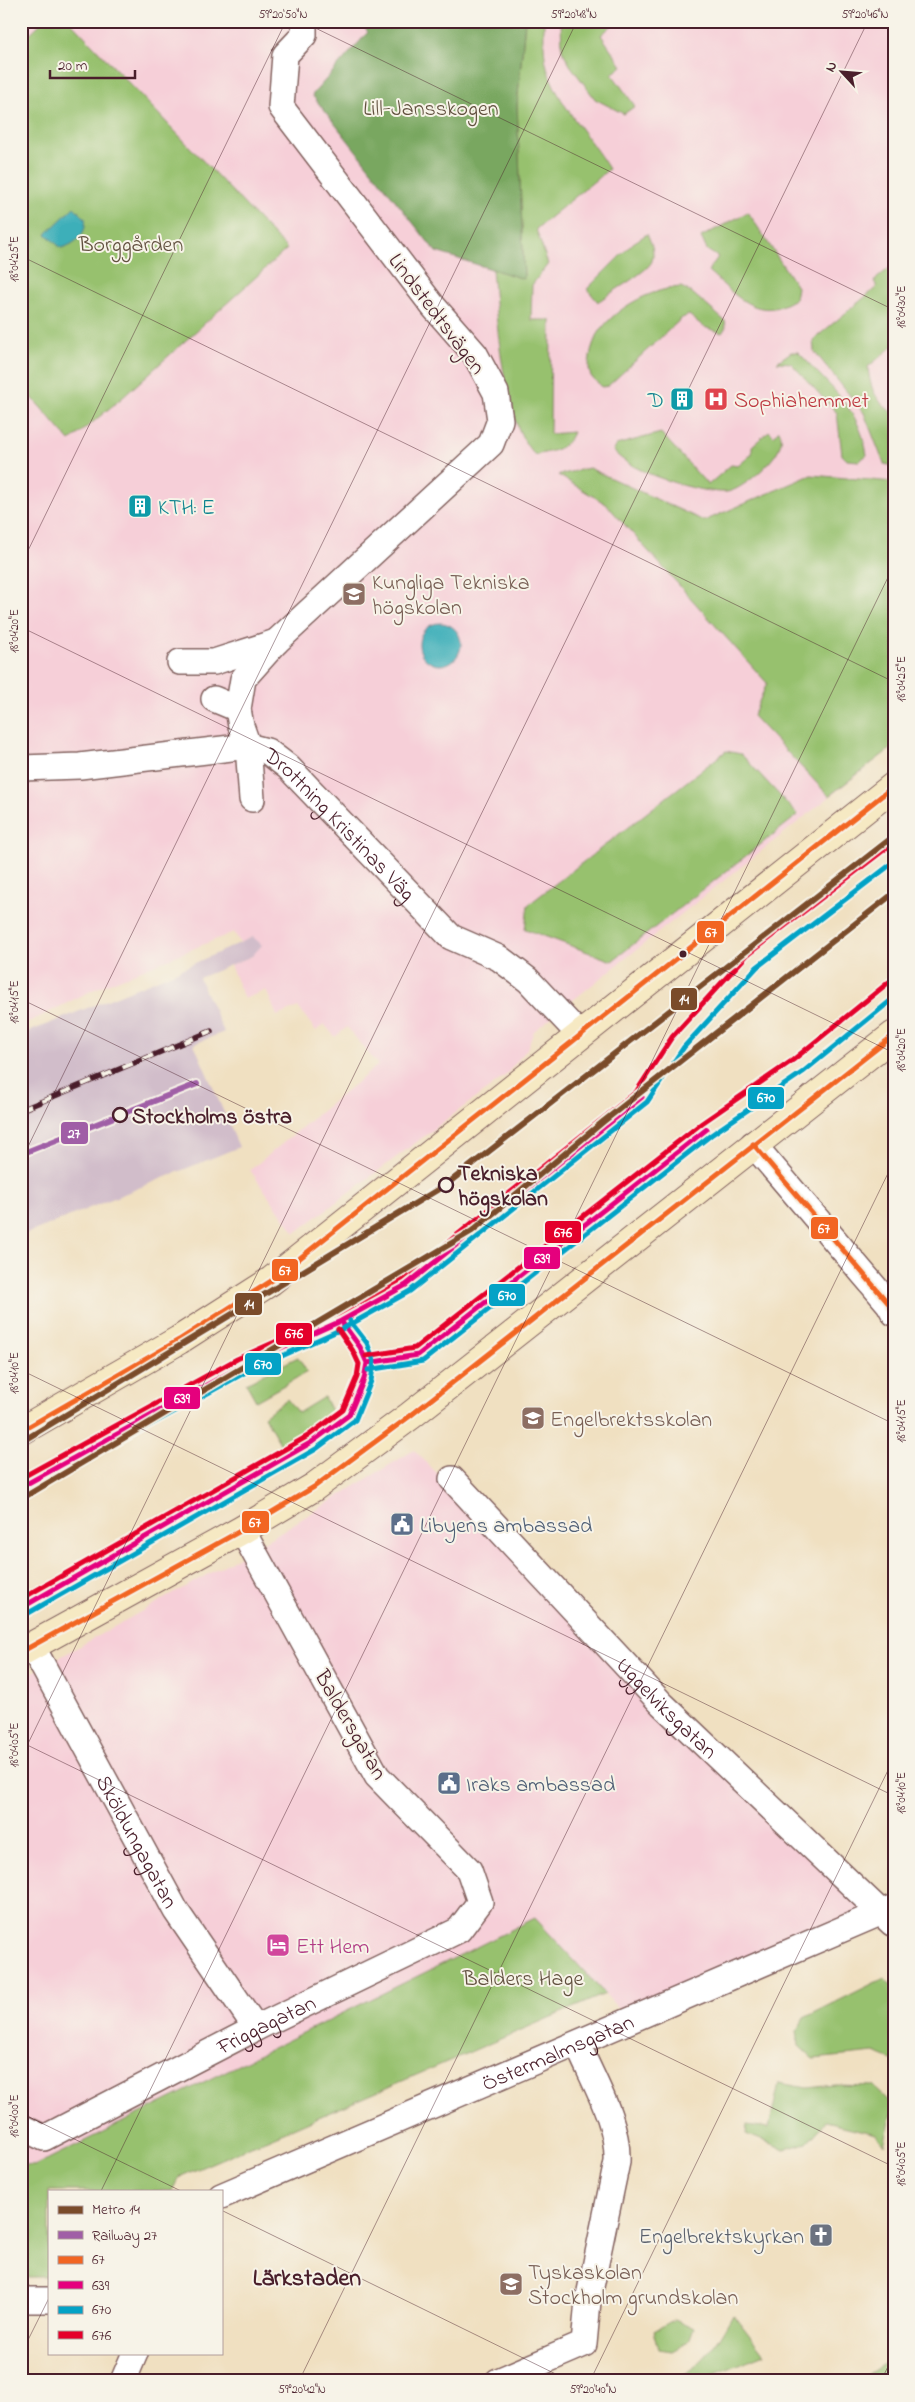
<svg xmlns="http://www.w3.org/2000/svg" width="915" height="2402" font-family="'Indie Flower',sans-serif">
<rect width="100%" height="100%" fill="#f7f3e8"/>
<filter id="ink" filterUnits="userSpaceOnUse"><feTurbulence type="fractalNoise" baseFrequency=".02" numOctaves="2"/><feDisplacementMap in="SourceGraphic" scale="10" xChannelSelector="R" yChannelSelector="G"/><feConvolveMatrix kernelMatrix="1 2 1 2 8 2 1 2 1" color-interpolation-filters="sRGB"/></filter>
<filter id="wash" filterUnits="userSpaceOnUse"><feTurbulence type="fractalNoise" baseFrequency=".0096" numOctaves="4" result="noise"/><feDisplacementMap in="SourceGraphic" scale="20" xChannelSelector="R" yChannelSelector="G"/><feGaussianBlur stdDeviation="1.12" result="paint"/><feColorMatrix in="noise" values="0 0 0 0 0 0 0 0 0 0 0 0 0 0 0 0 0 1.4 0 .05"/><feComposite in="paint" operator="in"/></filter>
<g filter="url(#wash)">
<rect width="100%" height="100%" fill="#f0e0c1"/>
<path fill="#f6cfd8" d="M21,21H358L368,32L313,95L436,252L523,278L525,21H894V746L534,1031L527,1049L505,1076L295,1233L250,1170L378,1065L347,1027L335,1037L324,1024L316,1031L298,1007L277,1016L266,990L244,999L230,965L252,956L253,937L240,943L234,932L95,989L21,1026Z
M414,1450L665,1703L883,1910L628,2019L535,1918L34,2166L21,2165V1679L251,1550Z"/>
<path fill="#d1bdca" d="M253,937L262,945L252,956L199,978L224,1032L194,1044L239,1147L21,1236V1035L166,976Z"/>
<path fill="#97c16e" stroke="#70704c" d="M43,21H70L287,249L122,398L70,441L21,385V42Z
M525,21H544C544,37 543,52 547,67C555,100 591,139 609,169L536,229L548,264L532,285L531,320H551L550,434L573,432C566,450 553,451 535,455C503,426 496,313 492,269L524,278L517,105Z
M561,21H617L601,35L622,66L612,74L635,106L624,114L595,99L570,65L562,50Z
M748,212L797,287L795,299C789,302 781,307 774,308C748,313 726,286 708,271L718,257L707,250L701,237Z
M647,234C651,242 655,251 652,261C648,272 609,293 598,302L587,289L633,243Z
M894,264V345L868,367C870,389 876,401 894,414L893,466L884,464L864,413L814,351L813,340L877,287L874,281Z
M681,287L691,292L725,321L726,327L722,333L704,327L689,315L682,318L608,386L602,387C599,383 593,380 591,376C588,370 589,362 590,357C594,318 645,289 681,287Z
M791,352H798L802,356C832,389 860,409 867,455L859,461L847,460L842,455L837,413L791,363L777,362Z
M779,430C782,436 782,442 779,448C774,462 742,490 727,492C702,494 627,472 613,450L616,445L661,433L708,485L731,465L738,466L752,454V446L769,431L774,436Z
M589,468L704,521L811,475L894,482V746L829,796L753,716L767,683L606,504L558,475Z
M726,751L741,754L798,815L612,961L525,929L528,905Z
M298,1357L307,1372L256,1401L246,1383Z
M324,1397L332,1413L299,1437L281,1445L264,1416L287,1399L298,1413Z
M535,1918L605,1994L179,2177L172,2191H49V2277H21V2165L34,2166Z
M884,1978L894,1988V2061L875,2053L813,2059L799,2046L797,2031L804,2018Z
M779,2083L807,2088L835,2085L873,2086L894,2106L884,2145L876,2134L826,2122L807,2143L784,2149L746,2134L747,2125L769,2128Z
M733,2314L764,2354L698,2381H649C658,2376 670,2379 679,2376C705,2365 720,2337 733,2314Z
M675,2319L694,2328L689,2342L672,2351L659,2349L654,2331Z
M894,2361V2381H858L882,2365Z"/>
<path fill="#79a761" stroke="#626346" d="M358,21H525L517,105L524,279L436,252L312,95L368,32Z"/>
<path fill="#3eafb9" stroke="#446772" d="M74,207L85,218C88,233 75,245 61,248L46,234Z
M419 644a21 21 0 1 1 42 0a21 21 0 1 1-42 0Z"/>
</g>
<g filter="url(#ink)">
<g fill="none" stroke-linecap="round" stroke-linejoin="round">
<g stroke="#846360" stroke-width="28">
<g id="minor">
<path d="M180,662H214L276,642"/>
<path d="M214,699L238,709"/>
<path id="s1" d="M21,768L80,766L248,746L267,751L288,767L451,937L499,958L528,980L579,1034"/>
<path d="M252,799L248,746L241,726L238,709L243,679L276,642L491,444L500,420L496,393L475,354L433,306L281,107L285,55L304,35V21"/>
<path d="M753,1144L889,1304L894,1313"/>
<path id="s2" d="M452,1479L662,1704L892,1923"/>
<path id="s3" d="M32,1646L176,1911L256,2028"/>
<path id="s4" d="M21,2127L44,2138L256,2028L459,1930L480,1902L469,1870L377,1776L242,1530"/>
<path id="s5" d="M221,2196L894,1907"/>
<path d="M21,2300H49"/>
<path d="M123,2381L135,2353"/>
<path d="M498,2381L584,2344L588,2301L617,2162C619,2122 593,2081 578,2045"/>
</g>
</g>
<g stroke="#846360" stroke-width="30">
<path id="secondary" d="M21,1431L179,1340L271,1281L894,786
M21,1652L242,1530L314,1487L410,1416L894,1035"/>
</g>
<use href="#minor" stroke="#fff" stroke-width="25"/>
<use href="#secondary" stroke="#f6e9c3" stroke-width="28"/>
<g stroke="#4a1f2b" stroke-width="5.5">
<path id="rail" d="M21,1110L211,1031"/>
</g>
<use href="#rail" stroke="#f7f3e8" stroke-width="4" stroke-dasharray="11" stroke-linecap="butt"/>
<g stroke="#f7f3e8" stroke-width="9">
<path id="bus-1" d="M753,1144L889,1304L894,1313
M21,1431L179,1340L271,1281L894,786
M21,1652L242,1530L314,1487L410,1416L894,1035"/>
</g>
<g stroke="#f7f3e8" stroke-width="9">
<path id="bus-2" d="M367,1363L418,1355L707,1129
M21,1487L241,1366L341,1321L406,1285L642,1097
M21,1608L312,1442L349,1415L364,1379L367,1363L360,1347L341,1321"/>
</g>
<g stroke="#f7f3e8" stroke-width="9">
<path id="bus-3" d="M368,1370L423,1361L711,1135L803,1072L894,998
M25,1494L244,1373L344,1328L410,1291L647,1102L684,1047L757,967L894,862
M25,1615L316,1449L355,1420L371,1381L374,1361L367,1343L350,1321"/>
</g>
<g stroke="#f7f3e8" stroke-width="9">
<path id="bus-4" d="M366,1356L415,1348L702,1123L793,1060L889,982
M21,1478L237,1359L338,1314L402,1279L636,1092L672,1037L747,955L889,846
M21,1599L308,1436L343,1410L357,1377L359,1364L353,1351L338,1329"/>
</g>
<use href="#bus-1" stroke="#f26522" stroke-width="5"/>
<use href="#bus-2" stroke="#e5007d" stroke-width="5"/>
<use href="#bus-3" stroke="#04a2c6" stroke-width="5"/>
<use href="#bus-4" stroke="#e4002b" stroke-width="5"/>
<g stroke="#f7f3e8" stroke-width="10">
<path id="rail-1" d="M21,1154L197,1084"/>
</g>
<use href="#rail-1" stroke="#a05ea6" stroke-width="6"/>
<g stroke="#f7f3e8" stroke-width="10">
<path id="metro-1" d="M21,1442L447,1184L894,836
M21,1499L472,1231L604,1121L894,893"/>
</g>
<use href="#metro-1" stroke="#7a4b2a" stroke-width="6"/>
</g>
</g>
<path fill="none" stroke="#4a1f2b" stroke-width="1" stroke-opacity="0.45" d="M301,21L894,310M21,256L894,682M21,565L286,21M21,627L894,1053M21,999L894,1424M21,1161L577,21M21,1370L894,1796M21,1742L894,2167M21,1758L868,21M21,2113L181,2191M101,2191L894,565M221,2210L570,2381M21,2354L49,2298M299,2381L894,1161M590,2381L894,1758M881,2381L894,2354"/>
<defs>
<g id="building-square" transform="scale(1.25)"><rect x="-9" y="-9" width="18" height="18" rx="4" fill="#0f9aa8" stroke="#f7f3e8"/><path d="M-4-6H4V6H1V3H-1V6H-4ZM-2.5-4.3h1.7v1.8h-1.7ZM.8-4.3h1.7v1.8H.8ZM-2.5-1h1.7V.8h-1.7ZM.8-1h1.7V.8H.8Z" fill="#fff"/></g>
<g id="hospital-square" transform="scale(1.25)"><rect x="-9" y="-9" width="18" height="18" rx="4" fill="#e0444e" stroke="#f7f3e8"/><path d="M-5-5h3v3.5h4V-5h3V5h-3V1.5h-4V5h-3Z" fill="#fff"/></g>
<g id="university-square" transform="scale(1.25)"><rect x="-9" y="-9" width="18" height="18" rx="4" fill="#8d6e63" stroke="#f7f3e8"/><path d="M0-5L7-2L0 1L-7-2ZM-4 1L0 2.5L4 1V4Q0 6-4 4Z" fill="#fff"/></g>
<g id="school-square" transform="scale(1.25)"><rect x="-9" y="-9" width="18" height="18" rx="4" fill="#8d6e63" stroke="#f7f3e8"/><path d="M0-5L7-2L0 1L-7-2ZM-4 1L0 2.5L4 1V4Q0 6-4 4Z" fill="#fff"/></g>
<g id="civic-square" transform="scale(1.25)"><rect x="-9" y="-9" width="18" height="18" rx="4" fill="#5c6f8a" stroke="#f7f3e8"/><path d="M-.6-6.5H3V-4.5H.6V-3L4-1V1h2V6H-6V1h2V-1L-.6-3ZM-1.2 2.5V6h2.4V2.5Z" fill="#fff"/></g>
<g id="hotel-square" transform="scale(1.25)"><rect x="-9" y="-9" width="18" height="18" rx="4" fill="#d1479c" stroke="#f7f3e8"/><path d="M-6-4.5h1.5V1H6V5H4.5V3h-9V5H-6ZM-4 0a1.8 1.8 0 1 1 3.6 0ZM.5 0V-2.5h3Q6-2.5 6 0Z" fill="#fff"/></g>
<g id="church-square" transform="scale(1.25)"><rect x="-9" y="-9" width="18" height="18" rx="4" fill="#6b7280" stroke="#f7f3e8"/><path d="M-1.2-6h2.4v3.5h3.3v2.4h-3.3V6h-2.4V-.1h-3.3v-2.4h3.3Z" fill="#fff"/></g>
</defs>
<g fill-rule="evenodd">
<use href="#building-square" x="682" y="399"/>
<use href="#hospital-square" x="716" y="399"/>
<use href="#building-square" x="140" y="506"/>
<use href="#university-square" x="354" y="594"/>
<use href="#school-square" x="533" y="1418"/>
<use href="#civic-square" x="402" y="1524"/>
<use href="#civic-square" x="449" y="1783"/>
<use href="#hotel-square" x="278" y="1945"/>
<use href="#church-square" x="821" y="2235"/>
<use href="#school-square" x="511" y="2284"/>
</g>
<circle fill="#4a1f2b" stroke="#f7f3e8" stroke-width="2" cx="683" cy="954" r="4.5"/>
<g fill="#f7f3e8" stroke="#4a1f2b" stroke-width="2.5">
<circle cx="120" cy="1115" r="7"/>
<circle cx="446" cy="1185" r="7"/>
</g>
<g text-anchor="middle" stroke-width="4" stroke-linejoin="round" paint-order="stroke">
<g font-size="22" fill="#61503f" stroke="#f7f3e8">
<text x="431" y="115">Lill-Jansskogen</text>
<text x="131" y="251">Borggården</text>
<text x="523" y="1985">Balders Hage</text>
</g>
<g font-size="22" fill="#4a1f2b" stroke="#f7f3e8">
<text transform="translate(438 313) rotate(53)" y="8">Lindstedtsvägen</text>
<text dy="8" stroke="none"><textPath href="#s1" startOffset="351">Drottning Kristinas Väg</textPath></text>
<text dy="8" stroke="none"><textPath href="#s2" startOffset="314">Uggelviksgatan</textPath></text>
<text transform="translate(352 1724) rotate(60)" y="8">Baldersgatan</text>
<text dy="8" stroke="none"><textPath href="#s3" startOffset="222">Sköldungagatan</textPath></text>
<text dy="8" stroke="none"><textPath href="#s4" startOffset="275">Friggagatan</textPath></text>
<text dy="8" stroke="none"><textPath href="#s5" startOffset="366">Östermalmsgatan</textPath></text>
</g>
<g font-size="22" fill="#0d838f" stroke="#f7f3e8" text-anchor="end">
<text x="664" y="407">D</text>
<text x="158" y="514" text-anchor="start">KTH: E</text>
</g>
<g font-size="22" fill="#be3a42" stroke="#f7f3e8" text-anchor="start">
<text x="734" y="407">Sophiahemmet</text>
</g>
<g font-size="22" fill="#785e54" stroke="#f7f3e8" text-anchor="start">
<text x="372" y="589">Kungliga Tekniska<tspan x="372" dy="25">högskolan</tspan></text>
<text x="550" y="1426">Engelbrektsskolan</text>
<text x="528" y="2279">Tyskaskolan<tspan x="528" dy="25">Stockholm grundskolan</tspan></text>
</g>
<g font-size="22" font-weight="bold" fill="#4a1f2b" stroke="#f7f3e8" text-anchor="start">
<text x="132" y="1123">Stockholms östra</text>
<text x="458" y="1180">Tekniska<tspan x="458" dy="25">högskolan</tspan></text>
</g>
<g font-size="22" fill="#4e5e75" stroke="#f7f3e8" text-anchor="start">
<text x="420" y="1532">Libyens ambassad</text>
<text x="466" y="1791">Iraks ambassad</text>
</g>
<g font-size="22" fill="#b23c85" stroke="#f7f3e8" text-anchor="start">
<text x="296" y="1953">Ett Hem</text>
</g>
<g font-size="22" fill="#5b616d" stroke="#f7f3e8" text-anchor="end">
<text x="804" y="2243">Engelbrektskyrkan</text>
</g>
<g font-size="24" font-weight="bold" fill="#4a1f2b" stroke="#f7f3e8">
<text x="307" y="2285">Lärkstaden</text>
</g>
</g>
<g stroke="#f7f3e8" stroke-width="2">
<rect x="696" y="920" width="29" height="24" rx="5" fill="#f26522"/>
<rect x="670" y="987" width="28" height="24" rx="5" fill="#7a4b2a"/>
<rect x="747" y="1086" width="38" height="24" rx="5" fill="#04a2c6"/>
<rect x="60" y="1121" width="29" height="24" rx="5" fill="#a05ea6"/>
<rect x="810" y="1216" width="29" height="24" rx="5" fill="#f26522"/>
<rect x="544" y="1220" width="38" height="24" rx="5" fill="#e4002b"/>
<rect x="523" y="1246" width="38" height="24" rx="5" fill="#e5007d"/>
<rect x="271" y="1258" width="28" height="24" rx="5" fill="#f26522"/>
<rect x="488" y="1283" width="38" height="24" rx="5" fill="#04a2c6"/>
<rect x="234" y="1292" width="29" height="24" rx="5" fill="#7a4b2a"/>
<rect x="275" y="1322" width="38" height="24" rx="5" fill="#e4002b"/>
<rect x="244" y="1352" width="38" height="24" rx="5" fill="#04a2c6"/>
<rect x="163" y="1386" width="38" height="24" rx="5" fill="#e5007d"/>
<rect x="241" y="1510" width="29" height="24" rx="5" fill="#f26522"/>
</g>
<g font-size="14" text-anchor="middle" font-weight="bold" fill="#fff">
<text x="711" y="937">67</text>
<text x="684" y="1004">14</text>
<text x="766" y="1102">670</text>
<text x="74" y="1138">27</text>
<text x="824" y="1233">67</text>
<text x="563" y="1237">676</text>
<text x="542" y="1263">639</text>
<text x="285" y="1275">67</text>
<text x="507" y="1300">670</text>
<text x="249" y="1309">14</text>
<text x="294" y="1338">676</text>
<text x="263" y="1369">670</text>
<text x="182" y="1403">639</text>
<text x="255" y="1527">67</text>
</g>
<rect width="915" height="2402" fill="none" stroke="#f7f3e8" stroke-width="55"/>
<rect x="48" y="2190" width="175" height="165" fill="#f7f3e8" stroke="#b29e9c"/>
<rect x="58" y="2206" width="25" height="8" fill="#7a4b2a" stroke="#b29e9c"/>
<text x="92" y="2214" font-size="15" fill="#4a1f2b">Metro 14</text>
<rect x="58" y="2231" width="25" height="8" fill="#a05ea6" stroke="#b29e9c"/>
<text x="92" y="2240" font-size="15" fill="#4a1f2b">Railway 27</text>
<rect x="58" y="2256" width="25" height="8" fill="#f26522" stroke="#b29e9c"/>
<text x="92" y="2264" font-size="15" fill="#4a1f2b">67</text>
<rect x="58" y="2281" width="25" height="8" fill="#e5007d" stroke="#b29e9c"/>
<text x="92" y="2290" font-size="15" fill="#4a1f2b">639</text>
<rect x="58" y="2306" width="25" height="8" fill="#04a2c6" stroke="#b29e9c"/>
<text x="92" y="2314" font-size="15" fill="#4a1f2b">670</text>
<rect x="58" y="2331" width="25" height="8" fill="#e4002b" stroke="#b29e9c"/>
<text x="92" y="2340" font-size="15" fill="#4a1f2b">676</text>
<g transform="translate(842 72) rotate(296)" stroke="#f7f3e8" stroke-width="4" paint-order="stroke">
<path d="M0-4L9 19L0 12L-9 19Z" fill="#4a1f2b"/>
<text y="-8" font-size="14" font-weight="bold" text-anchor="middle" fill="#4a1f2b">N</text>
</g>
<path d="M50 70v8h85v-8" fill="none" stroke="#4a1f2b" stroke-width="2.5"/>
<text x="58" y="70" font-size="15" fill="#4a1f2b" stroke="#f7f3e8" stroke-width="4" paint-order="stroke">20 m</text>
<rect x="28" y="28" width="860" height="2346" fill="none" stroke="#4a1f2b" stroke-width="2"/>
<g font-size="12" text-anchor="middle" fill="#4a1f2b">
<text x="283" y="18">59°20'50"N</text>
<text x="574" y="18">59°20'48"N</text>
<text x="865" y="18">59°20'46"N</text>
<text transform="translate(14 259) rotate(-90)" y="4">18°04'25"E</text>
<text transform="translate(901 307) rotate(-90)" y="4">18°04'30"E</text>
<text transform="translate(14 631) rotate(-90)" y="4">18°04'20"E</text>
<text transform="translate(901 679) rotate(-90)" y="4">18°04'25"E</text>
<text transform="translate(14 1002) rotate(-90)" y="4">18°04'15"E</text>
<text transform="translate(901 1050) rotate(-90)" y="4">18°04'20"E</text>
<text transform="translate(14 1373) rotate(-90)" y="4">18°04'10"E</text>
<text transform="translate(901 1421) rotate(-90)" y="4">18°04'15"E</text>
<text transform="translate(14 1745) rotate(-90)" y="4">18°04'05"E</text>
<text transform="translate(901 1793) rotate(-90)" y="4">18°04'10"E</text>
<text transform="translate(14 2116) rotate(-90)" y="4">18°04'00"E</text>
<text transform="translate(901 2164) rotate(-90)" y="4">18°04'05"E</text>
<text x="302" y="2393">59°20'42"N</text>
<text x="593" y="2393">59°20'40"N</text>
</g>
</svg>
